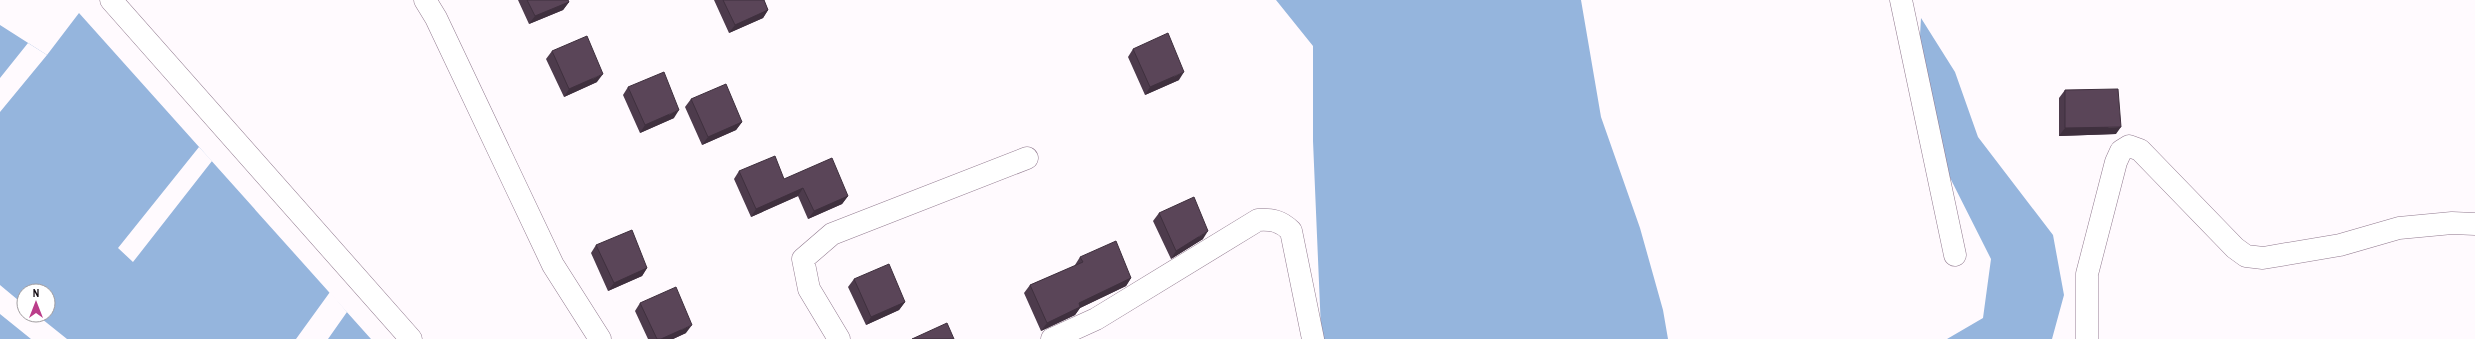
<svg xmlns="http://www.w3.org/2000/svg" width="2475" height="339" font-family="'Archivo Narrow',sans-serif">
<rect width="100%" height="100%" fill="#fffafe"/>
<path fill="#95b5dd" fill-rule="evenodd" d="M1276,0H1581L1601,117L1640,228L1663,310L1668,339H1324L1321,330L1313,141V46Z
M79,13L371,339H0V25L47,55ZM24,291H48V315H24Z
M1921,18L1955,72L1978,137L2053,235L2064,295L2052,339H1947L1983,318L1991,259L1936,150L1918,70Z"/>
<path fill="#fffafe" d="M28,43L47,55L0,112V78Z
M199,147L212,161L133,262L118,248Z
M0,285L24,305V315H37L67,339H31L0,314Z
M330,292L347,312L328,339H296Z"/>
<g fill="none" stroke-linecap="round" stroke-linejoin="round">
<g stroke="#917a8f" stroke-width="23">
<path id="minor" d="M111,0L411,339
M425,0L436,18L553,265L600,339
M1901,0L1955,255
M839,339L809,289L803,259L832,234L1027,158
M1052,339L1096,319L1258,220C1272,219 1281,221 1291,231L1313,339
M2087,339V274L2116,162L2121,151L2129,146L2140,150L2235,248L2246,256L2263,258L2340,245L2399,228L2452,223L2475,224"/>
</g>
<use href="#minor" stroke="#fff" stroke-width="22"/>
</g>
<path fill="#4d3b4c" d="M518,0H568L569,2L563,10L529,24Z
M714,0H764L768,10L763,18L729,33Z
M1133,49L1179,80L1145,95L1128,57Z
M552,51L597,82L564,97L546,59Z
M628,87L674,118L640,133L623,95Z
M2065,90L2116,134L2059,136V98Z
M691,99L742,122L736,130L702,145L685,107Z
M739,171L784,179L848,196L842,204L808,219L798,196L751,217L734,179Z
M1159,213L1203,239L1171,259L1153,221Z
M596,245L647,268L642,276L608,291L591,253Z
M1080,257L1131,278L1126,286L1080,308L1075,315L1041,331L1024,293L1030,285L1075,266V265Z
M854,279L905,302L899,310L866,325L848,287Z
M640,303L686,333L673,339H648L635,311Z"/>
<path fill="#3f303e" d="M569,2L563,10L529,24L535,16Z
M768,10L763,18L729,33L735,25Z
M1184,72L1179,80L1145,95L1150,87Z
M603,74L597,82L564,97L569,89Z
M679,110L674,118L640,133L645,125Z
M742,122L736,130L702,145L708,137Z
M2121,127L2116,134L2059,136L2065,128Z
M803,188L798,196L751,217L756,209Z
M848,196L842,204L808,219L814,211Z
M1208,231L1203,239L1171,259L1176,251Z
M647,268L642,276L608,291L614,283Z
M1131,278L1126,286L1080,308L1075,315L1041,331L1047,323L1079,303Z
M905,302L899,310L866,325L871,317Z
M692,325L686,333L673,339H661Z"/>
<path fill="#5a4558" stroke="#3f303e" d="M527,0H568L569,2L535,16Z
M723,0H764L768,10L735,25Z
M1168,33L1184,72L1150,87L1133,49Z
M587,36L603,74L569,89L552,51Z
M664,72L679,110L645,125L628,87Z
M726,84L742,122L708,137L691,99Z
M2118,89L2121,127L2065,128V90Z
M775,156L784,179L832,158L848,196L814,211L803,188L756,209L739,171Z
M1194,197L1208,231L1176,251L1159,213Z
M632,230L647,268L614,283L596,245Z
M1116,241L1131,278L1079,303L1080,307L1047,323L1030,285L1083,262L1080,257Z
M889,264L905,302L871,317L854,279Z
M676,287L692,325L661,339H657L640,303Z
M947,323L954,339H912Z"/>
<g transform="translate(36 303)"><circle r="19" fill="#ffffff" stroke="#a19da0"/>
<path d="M0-3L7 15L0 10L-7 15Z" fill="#bb3d8a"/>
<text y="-6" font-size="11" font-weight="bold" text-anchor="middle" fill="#130b12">N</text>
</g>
</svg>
